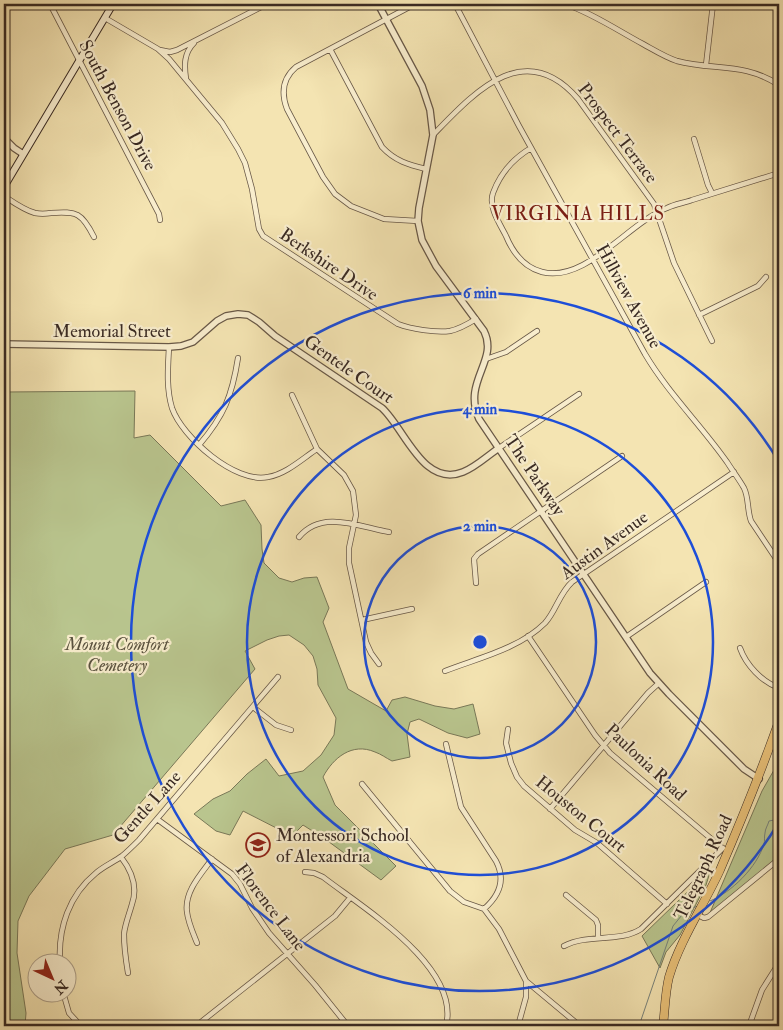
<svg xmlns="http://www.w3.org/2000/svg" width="783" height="1030" font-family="'IM FELL Double Pica',serif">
<rect width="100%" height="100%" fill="#f4e4b2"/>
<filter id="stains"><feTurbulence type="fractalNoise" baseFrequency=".004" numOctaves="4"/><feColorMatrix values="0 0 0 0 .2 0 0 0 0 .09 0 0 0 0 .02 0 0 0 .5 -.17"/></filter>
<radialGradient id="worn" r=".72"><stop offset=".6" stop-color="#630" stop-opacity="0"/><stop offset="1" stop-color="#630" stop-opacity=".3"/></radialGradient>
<path fill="#b9c58e" stroke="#797858" d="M135,391L134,438L150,435L221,506L245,500L261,525L262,549L264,563L279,578L292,582L304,578L317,577L329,608L323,622L348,689L386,711L392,700L405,697L435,706L454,709L473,704L480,734L467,738L448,733L419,719L410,722L407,734L410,757L392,761C386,758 381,754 375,752C352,742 333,758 323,777L335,805L396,866L381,880L325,839L303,825L292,836L243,811L230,835L216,831L194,814L213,799L230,791L247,774L266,759L279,776L303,771L321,755L334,735L336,718L318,685L317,669L313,656L304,645L289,635L279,636L267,640L245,651L255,669L113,835L65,849L29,896L18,921L17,953L26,1013L25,1026H4V392Z
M779,745V853L772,863L709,915L762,791L774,770Z
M711,869L706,885L680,935L666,952L660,968L642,936Z"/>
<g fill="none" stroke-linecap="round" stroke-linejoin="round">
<path stroke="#77827c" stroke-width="1" d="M779,787L778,797L779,800
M710,901C732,892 757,867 764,844C765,841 764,837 765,833C765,829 768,825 769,821L779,819
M639,1026L673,926L686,910L698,906"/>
<g stroke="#685847" stroke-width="6">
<path id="minor" d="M50,4L159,214L160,220
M415,4L296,67C283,78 281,93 287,109L323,177L335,194L351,206L384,219L418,221
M455,4L519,126L645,354C668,393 701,425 727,462C732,470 739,479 744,488C749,498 747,510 751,521L779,563
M565,4C592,13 617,30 643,44C654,50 665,57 677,61C714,71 744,62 779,85
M105,18L158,49L169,59L222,123L238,149L245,163L252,189L259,229L263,236L398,324C411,329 436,333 450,331C459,329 468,324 476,319
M330,49L382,147C395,161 409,165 426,169
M160,50L170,52L177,50L267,4
M706,65L713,4
M186,79C184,65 184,53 194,43
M433,135C473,94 524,36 578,99L654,204L674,263L712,341
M694,139L708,185L712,193
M531,148C514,158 500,174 493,193C488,207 500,224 506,236C513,253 523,267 542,272C586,283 628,223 667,208C675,204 684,203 692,200C721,191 750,182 779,173
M4,196C13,202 24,210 35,213C40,214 45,214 51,213C77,211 82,213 94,237
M699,315L758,286L766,277
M169,347C168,367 166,388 172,408C182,437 235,484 268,477C286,474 302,459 317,449
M486,359L506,352L537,331
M292,395L317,449L344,475L353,491L356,515L349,548V563L366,642L371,653L379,664
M199,445C224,416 232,396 238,358
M499,448L579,394
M299,537C322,509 360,527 389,532
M476,583L474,559L478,554L622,456
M362,620L412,609
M528,636L595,735L610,753L722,848
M626,637L706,582
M740,648C746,665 762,682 779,688
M445,671C478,658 519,649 545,623C556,611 559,594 572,582L734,472
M253,707L276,725L291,730
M508,729L506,743L511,763L517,777L524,786L575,830L597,843L667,904
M446,744L461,807L496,861C506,880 499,896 484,909
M362,784L450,891L464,902L484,909L499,929L526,981V997L518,1026
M550,809L648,693L659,683
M157,819L232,874L240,884L252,908L269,933L315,985L348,1026
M121,857C131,870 138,887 132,904C129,915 125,924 124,934C124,947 126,961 128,973
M305,872L314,873L323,877C363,908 461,967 446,1026
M566,895L596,920L598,925V937
M698,915L704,918L708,917L779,859
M197,943C193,933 188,922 187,912C184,892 201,874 212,859
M564,946C589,933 619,943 641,929L723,848
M60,962C58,928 69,895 96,873C104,866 114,862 122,856C128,851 134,845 139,840L278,677
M526,981L580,1026
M63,992L69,1013L81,1026
M196,1026L335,916L350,898
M749,1026L762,990L779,963"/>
</g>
<g stroke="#685847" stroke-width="8">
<path id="tertiary" d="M378,4L422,86L430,110L433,135L419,208L418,221L422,240L436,266L484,331C499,361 462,381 479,419L650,673L669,694L744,769L759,779
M4,138L14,148L23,154
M4,344L169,347L181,346L193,342L217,321L226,316L238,314L248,315L259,322L275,336L382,408C405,429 423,488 463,472C476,467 487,456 499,448"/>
</g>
<g stroke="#392a23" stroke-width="8">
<path id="secondary" d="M4,187L113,4"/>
</g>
<g stroke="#392a23" stroke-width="9">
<path id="primary" d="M663,1026C665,1010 665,993 669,977C680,940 704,905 720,870C741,821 761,772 779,721"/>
</g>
<use href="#minor" stroke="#f8edcd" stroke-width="4.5"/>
<use href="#tertiary" stroke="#f8edcd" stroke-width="5.5"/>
<use href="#secondary" stroke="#f8edcd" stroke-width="6"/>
<use href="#primary" stroke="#eac279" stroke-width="8"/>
</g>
<g fill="none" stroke="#1d4ed8" stroke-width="2.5">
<circle cx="480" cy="642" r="116"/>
<circle cx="480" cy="642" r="233"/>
<path d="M779 822A349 349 0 1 1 779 462"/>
</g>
<defs>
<g id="school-ring" transform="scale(1.25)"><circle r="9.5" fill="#f8edcd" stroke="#8f2418" stroke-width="1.5"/><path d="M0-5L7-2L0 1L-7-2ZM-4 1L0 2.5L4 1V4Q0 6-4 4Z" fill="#8f2418"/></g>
</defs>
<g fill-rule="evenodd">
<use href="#school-ring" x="258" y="845"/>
</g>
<g text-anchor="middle" stroke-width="4.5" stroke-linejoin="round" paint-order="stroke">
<g font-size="18" fill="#392a23" stroke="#f8edcd">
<text transform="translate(118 105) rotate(62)" y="6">South Benson Drive</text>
<text transform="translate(618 133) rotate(53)" y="6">Prospect Terrace</text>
<text transform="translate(329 264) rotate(34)" y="6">Berkshire Drive</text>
<text transform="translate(629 296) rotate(61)" y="6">Hillview Avenue</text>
<text x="112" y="337">Memorial Street</text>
<text transform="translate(349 369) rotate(35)" y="6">Gentele Court</text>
<text transform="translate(535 475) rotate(56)" y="6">The Parkway</text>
<text transform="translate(604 545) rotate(-36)" y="6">Austin Avenue</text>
<text transform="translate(646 762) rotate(43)" y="6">Paulonia Road</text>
<text transform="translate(147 807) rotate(-48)" y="6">Gentle Lane</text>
<text transform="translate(581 814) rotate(39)" y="6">Houston Court</text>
<text transform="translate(703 867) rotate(-65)" y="6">Telegraph Road</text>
<text transform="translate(271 907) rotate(53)" y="6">Florence Lane</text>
</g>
<g font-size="18" font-style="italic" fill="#59513e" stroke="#f8edcd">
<text x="117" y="650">Mount Comfort<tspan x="117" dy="21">Cemetery</tspan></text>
</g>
<g font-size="18" fill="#392a23" stroke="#f8edcd" text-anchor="start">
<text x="276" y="841">Montessori School<tspan x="276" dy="21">of Alexandria</tspan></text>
</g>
<g font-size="19" letter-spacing="1" fill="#7a1f14" stroke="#f8edcd">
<text x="578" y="220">VIRGINIA HILLS</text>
</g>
</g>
<circle cx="480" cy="642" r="8" fill="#1d4ed8" stroke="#f8edcd" stroke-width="2.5"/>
<g font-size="15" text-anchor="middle" font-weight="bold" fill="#1d4ed8" stroke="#f8edcd" stroke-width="4.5" stroke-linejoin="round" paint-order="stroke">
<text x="480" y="298">6 min</text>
<text x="480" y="414">4 min</text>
<text x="480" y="531">2 min</text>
</g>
<rect width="783" height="1030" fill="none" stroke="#f4e4b2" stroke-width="20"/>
<rect x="5" y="5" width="773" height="1020" fill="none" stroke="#392a23" stroke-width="2.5"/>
<rect x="10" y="10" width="763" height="1010" fill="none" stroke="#392a23"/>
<g transform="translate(52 978) rotate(136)"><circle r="24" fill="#f8edcd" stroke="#ac9f89"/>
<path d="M0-4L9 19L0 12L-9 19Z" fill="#8f2418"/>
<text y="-8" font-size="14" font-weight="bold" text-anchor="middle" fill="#392a23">N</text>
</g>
<rect width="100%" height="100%" filter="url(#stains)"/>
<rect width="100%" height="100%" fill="url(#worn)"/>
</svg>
